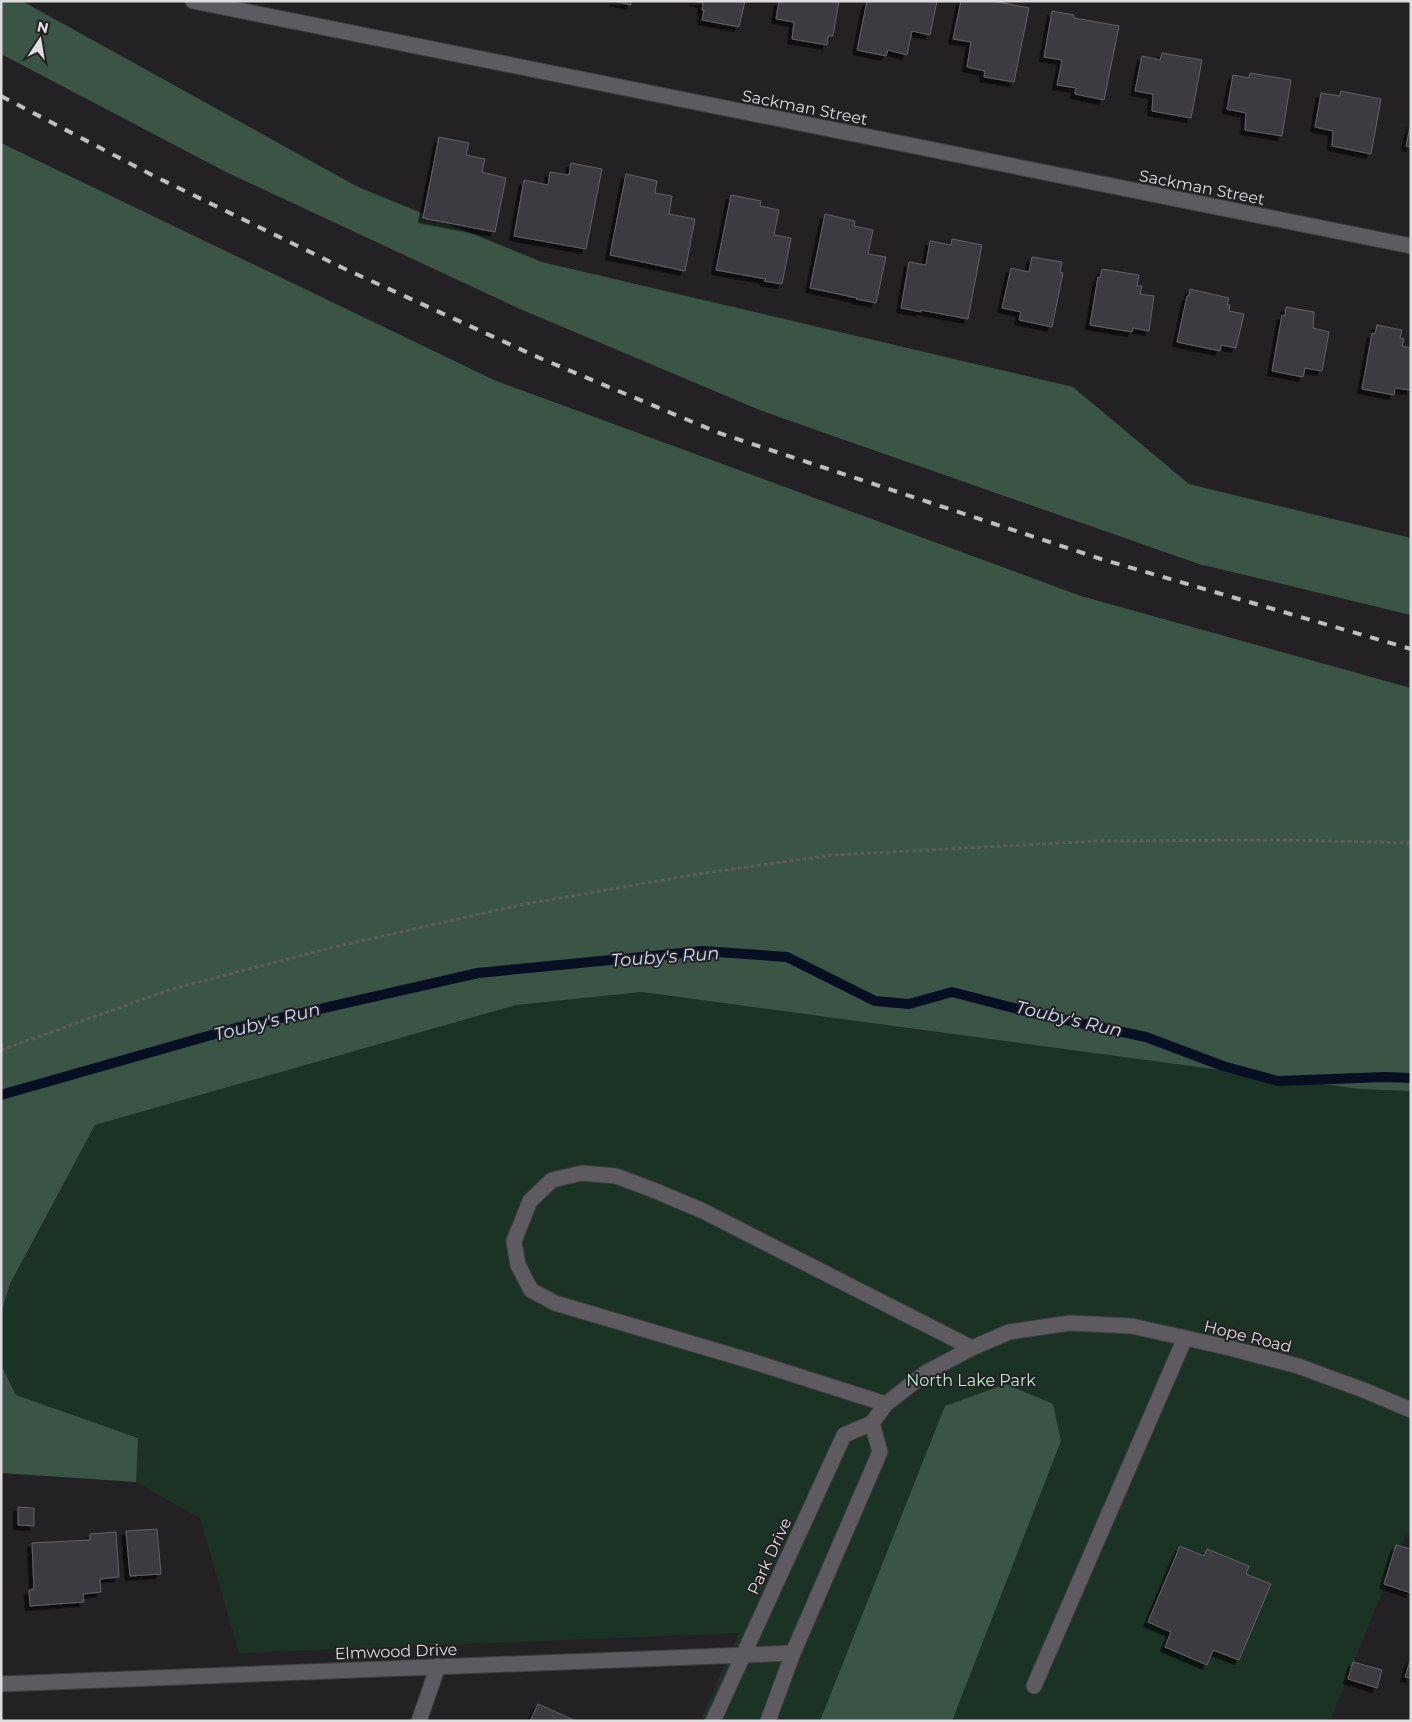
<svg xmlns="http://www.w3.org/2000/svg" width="1412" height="1722" font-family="Montserrat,sans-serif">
<defs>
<filter id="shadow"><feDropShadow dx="-4.5" dy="4.5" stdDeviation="0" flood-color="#0009"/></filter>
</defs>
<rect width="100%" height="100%" fill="#242125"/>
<path fill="#1b3325" d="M642,992L1360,1089L1411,1091V1534L1406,1533L1330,1721H700L739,1633L239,1653L200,1518L136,1482L138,1438L16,1395L1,1365V1313L10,1284L95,1125L516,1005Z"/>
<path fill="#3a5545" d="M1,1H22L358,187L542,262L1073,387L1189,484L1411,538V615L1199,564L762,411L520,309L226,172L1,54Z
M1,143L494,380L1081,596L1411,688V1091L1360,1089L642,992L516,1005L95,1125L10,1284L1,1313Z
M1,1365L16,1395L138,1438L136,1482L1,1473Z
M1006,1384L1053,1404L1061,1441L952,1721H820L945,1406Z"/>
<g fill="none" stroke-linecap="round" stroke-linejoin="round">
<path stroke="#070f22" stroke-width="10" d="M1,1095L236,1028L478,973L703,951L787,957L875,1001L909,1004L952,992L1033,1013L1146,1037L1223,1066L1278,1081L1385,1077L1411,1078"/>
</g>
<path fill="#3a3a3f" stroke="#626268" filter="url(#shadow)" d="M614,1H631V5Z
M694,1H745L739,27L702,20L704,10H702L703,3Z
M779,1H839L833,36H828L827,45L792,39L794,22L776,19Z
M867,1H937L930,35L912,31L907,55L888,50L886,56L857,50Z
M961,1H993L1029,8L1014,82L984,77L985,71L967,67L971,42L953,39Z
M1052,11L1074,15V18L1119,26L1104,100L1075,94L1076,88L1057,85L1062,60L1044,57Z
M1162,53L1202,60L1191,118L1152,111L1153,94L1135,91L1142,56L1160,60Z
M1250,73L1291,80L1282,136L1245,130L1246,113L1227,109L1233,75L1249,78Z
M1341,91L1381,99L1371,154L1332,146L1333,131L1315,127L1321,93L1340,96Z
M1411,123V147L1406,146Z
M439,137L469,143L466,155L485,159L482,172L506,178L495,232L423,218Z
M571,163L602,169L586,249L514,236L524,180L548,185L550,172L569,175Z
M626,174L657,181L655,193L672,196L669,214L695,219L685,271L610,255Z
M731,195L761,201L760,206L779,210L774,235L791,238L782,284L764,281L766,279L716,270Z
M825,214L855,221L854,226L873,230L868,254L886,257L876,303L856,299L857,298L810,288Z
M952,239L982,245L968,319L921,310V312L901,308L909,262L926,265L930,241L951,245Z
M1032,257L1062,262L1060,272L1063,273L1052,327L1019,320L1021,312L1002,308L1011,268L1029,272Z
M1102,269L1139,275L1137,286H1142L1140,294L1154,296L1149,331L1133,328L1132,332L1090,325L1098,277L1100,278Z
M1190,289L1229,298L1227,305H1230L1229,311L1244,314L1236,348L1221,345L1220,351L1177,342L1187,296H1189Z
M1286,307L1314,312L1313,328L1329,332L1322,371L1305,368L1303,377L1272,371L1282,315L1285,316Z
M1377,325L1402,330L1400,338L1404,339L1402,346L1411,348V390L1395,388L1394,395L1362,389L1372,333L1375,334Z
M18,1507L34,1508V1526L18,1525Z
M157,1529L161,1574L130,1576L126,1531Z
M116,1532L119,1577L100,1579L101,1592L83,1594L84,1602L30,1606L29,1590L34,1589L32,1543L90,1540V1534Z
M1396,1545L1411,1549V1593L1384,1584Z
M1180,1546L1204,1556L1207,1549L1249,1566L1246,1574L1271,1584L1239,1660L1213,1650L1207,1665L1165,1647L1171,1632L1148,1622Z
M1411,1658V1678L1405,1677Z
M1353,1662L1382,1670L1377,1688L1348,1679Z
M538,1704L576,1721H530Z"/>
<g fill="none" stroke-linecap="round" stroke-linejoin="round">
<g stroke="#3f3d40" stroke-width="17">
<path id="minor" d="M193,1L1411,246
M886,1404L751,1361L555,1303L531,1290L518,1265L514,1241L530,1201L552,1180L582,1173L616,1176L656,1191L703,1211L972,1348
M1,1684L793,1653
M1034,1686L1185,1338
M419,1721L438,1666
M713,1721L844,1435L872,1423L886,1404L927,1372L972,1348L1009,1332L1070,1323L1132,1326L1230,1348L1298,1366L1366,1391L1411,1410
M768,1721L793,1653L880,1452L872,1423"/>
</g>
<path stroke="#5d5b5e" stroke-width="3" stroke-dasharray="4 2.5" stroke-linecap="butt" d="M1,1050L172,989L326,949L520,905L698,874L832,855L1099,841L1287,840L1411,843"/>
<use href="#minor" stroke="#5e5b60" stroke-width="15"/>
<path stroke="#bfbdc0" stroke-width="4" stroke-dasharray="9 9" stroke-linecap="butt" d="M1,96L152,175L343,268L542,359L719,433L1101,559L1411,649"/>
</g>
<g text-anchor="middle" stroke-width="4" stroke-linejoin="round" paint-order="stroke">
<g font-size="16" fill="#dedcdf" stroke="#242125">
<text transform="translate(805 107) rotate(11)" y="6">Sackman Street</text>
<text transform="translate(1202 187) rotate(11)" y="6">Sackman Street</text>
<text transform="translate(1248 1336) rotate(14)" y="6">Hope Road</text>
<text transform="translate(769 1556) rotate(-65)" y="6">Park Drive</text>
<text transform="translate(396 1651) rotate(-2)" y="6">Elmwood Drive</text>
</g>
<g font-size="16" fill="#b5ebcb" stroke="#242125">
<text x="971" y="1386">North Lake Park</text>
</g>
<g font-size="18" font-style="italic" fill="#ceddf9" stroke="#242125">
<text transform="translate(665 957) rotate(-4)" y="6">Touby's Run</text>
<text transform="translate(1069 1019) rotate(13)" y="6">Touby's Run</text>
<text transform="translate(267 1022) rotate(-14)" y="6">Touby's Run</text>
</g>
</g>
<rect width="1412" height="1722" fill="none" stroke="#dedcdf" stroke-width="5"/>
<g transform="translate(40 40) rotate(12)" stroke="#242125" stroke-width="4" paint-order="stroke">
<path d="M0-4L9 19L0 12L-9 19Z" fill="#dedcdf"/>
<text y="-8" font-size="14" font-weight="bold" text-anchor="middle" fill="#dedcdf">N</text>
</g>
</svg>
